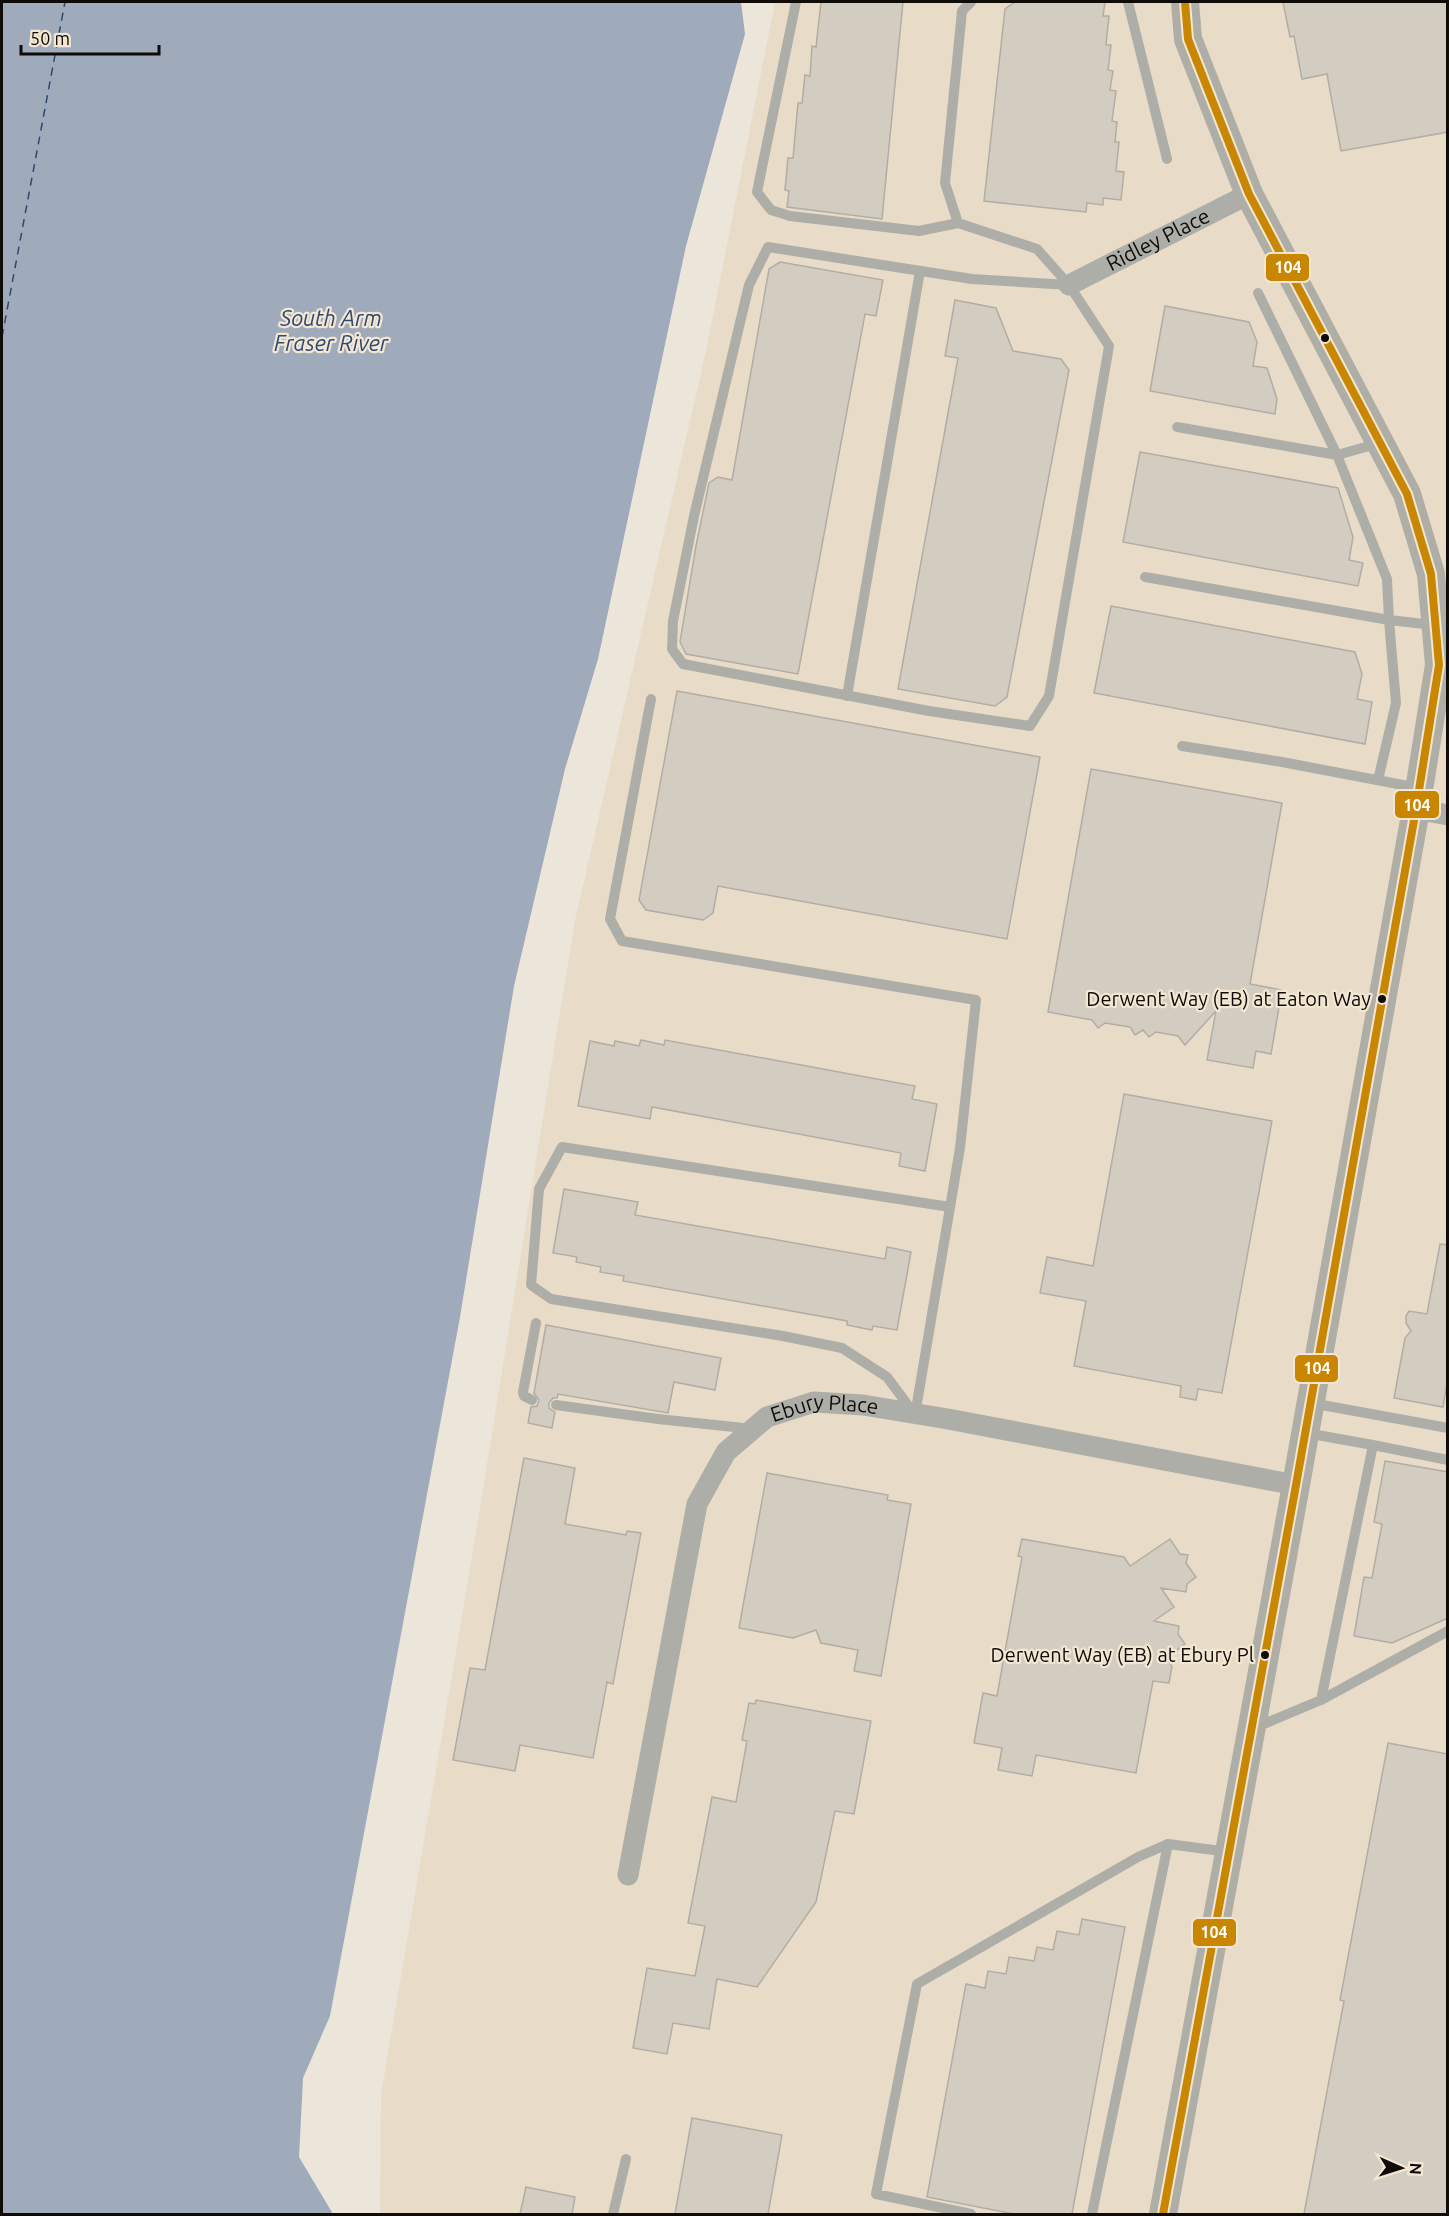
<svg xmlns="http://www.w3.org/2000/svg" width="1449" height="2216" font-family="Ubuntu,sans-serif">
<rect width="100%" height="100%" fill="#ece5da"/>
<path fill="#e8dcc9" d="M775,2H1447V2214H380L381,2095L472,1557L575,920L706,351Z"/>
<path fill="#9faabb" d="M2,2H741L745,34L686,246L598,659L565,769L514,986L460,1317L330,2016L303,2078L299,2157L333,2214H2Z"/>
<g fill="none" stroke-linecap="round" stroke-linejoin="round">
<path stroke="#2e4873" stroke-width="1.5" stroke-dasharray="8 6" stroke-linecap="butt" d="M2,337L65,2"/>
</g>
<path fill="#d3ccc1" stroke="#b2ada4" stroke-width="1.5" d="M821,2H903L882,219L787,207L789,191L785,190L788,158H793L798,103H802L805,75L810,76L812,46L816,47Z
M1015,2H1105L1103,16H1109L1106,45H1111L1108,70L1113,71L1110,90L1116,91L1112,121L1117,122L1115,142H1119L1116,171L1124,172L1121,200L1103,198V205L1087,203L1086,212L984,201L1005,9Z
M1283,2H1448V132L1341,151L1327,74L1302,79L1294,36L1290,37Z
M780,262L883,280L876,316L865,314L798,674L686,654L680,642L696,546L709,483L718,477L732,480L769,269Z
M955,300L996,308L1013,351L1061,359L1069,370L1007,697L995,706L898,689L958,358L945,356Z
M1165,306L1249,322L1257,342L1253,366L1267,368L1277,399L1275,414L1150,391Z
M1140,452L1338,488L1353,537L1349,560L1363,563L1358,586L1123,542Z
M1111,606L1355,652L1362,674L1357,699L1372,702L1365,744L1094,693Z
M677,691L1040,757L1007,939L718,886L713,913L703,920L646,910L639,900Z
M1091,769L1282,803L1250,984L1282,990L1271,1054L1256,1051L1253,1068L1207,1060L1216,1011L1185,1045L1178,1036L1156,1032L1149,1037L1143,1030L1135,1035L1130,1027L1105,1023L1098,1028L1092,1020L1048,1012Z
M641,1040L664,1045L665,1040L915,1086L912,1099L937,1104L925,1171L899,1166L901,1153L652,1107L650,1119L578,1106L590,1041L614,1046L615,1041L639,1046Z
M1124,1094L1272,1121L1222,1393L1198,1389L1196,1400L1180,1397L1181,1386L1074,1366L1086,1301L1040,1293L1047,1257L1093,1266Z
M564,1189L638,1202L635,1215L885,1259L887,1247L911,1252L897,1330L873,1326L872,1330L847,1325V1321L623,1281L624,1276L600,1272L601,1267L576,1262L577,1257L553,1253Z
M1440,1244L1448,1245V1377L1443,1407L1394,1398L1405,1338L1411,1331L1406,1323V1316L1409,1311L1427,1314Z
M546,1325L721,1358L715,1390L674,1382L668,1413L558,1394L557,1398H553L549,1403V1408L555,1412L552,1428L528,1423L531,1407L537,1406L539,1400L534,1393Z
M524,1458L575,1468L565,1524L626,1535L627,1531L641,1533L613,1684L607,1682L593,1758L520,1745L515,1771L453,1760L470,1668L485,1670Z
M1385,1461L1448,1472V1618L1392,1643L1354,1636L1364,1577L1372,1578L1382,1524L1374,1522Z
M767,1473L888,1495L887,1500L911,1504L881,1676L854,1671L858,1650L821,1643L816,1630L793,1638L739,1628Z
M1022,1539L1124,1557L1130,1566L1170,1539L1180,1554L1188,1555L1186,1563L1196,1577L1187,1584L1186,1592L1161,1588L1174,1607L1154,1621L1179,1626L1178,1634L1185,1644L1166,1658L1172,1666L1169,1683L1153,1681L1136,1773L1036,1755L1032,1776L998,1770L1002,1748L974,1743L983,1693L997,1696L1022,1557L1018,1556Z
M756,1700L871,1721L854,1814L835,1811L816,1902L757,1987L717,1979L709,2029L673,2023L667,2054L633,2048L647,1968L695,1976L705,1926L688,1923L712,1797L736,1802L747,1741L742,1740L749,1703L755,1704Z
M1388,1743L1448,1754V2214H1304L1344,2001L1340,2000Z
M1082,1919L1125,1927L1072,2214H1014L927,2197L966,1984L985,1988L988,1971L1006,1974L1009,1957L1034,1961L1037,1947L1053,1950L1057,1931L1079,1935Z
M692,2118L782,2135L768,2214H675Z
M526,2187L575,2197L572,2214H520Z"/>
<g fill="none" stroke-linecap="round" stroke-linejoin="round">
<path stroke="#aeaea8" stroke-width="10" d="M796,2L757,192L771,210L790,216L919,231L958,223
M971,2L962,11L945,183L958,223L1037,249L1069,285L1109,346L1049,696L1030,726L929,711L683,664L672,649L673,621L694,516L749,285L768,247L972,279L1069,285
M1128,2L1167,159
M1258,293L1337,455
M1177,427L1337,455
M1145,577L1389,620L1387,579L1337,455L1380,443
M847,696L920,271
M651,699L610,919L622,941L976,1000L960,1148L915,1415
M1182,746L1282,762L1419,788
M1378,780L1396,703L1389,620L1433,625
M532,1400L524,1396L523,1392L536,1323
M1311,1403L1448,1428
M556,1405L658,1419L753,1429
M913,1412L887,1377L842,1348L783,1336L551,1299L531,1285L539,1189L562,1147L950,1207
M1373,1445L1448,1460
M1321,1700L1448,1631
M1254,1728L1321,1700L1373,1445L1306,1433
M613,2214L626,2159
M971,2214L876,2194L917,1984L1138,1857L1168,1844
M1092,2214L1168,1844L1229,1852"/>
<g stroke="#aeaea8" stroke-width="21">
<path id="s1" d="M1069,285L1249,194"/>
<path d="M1416,809L1448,815"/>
<path id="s2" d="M628,1875L697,1504L726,1452L767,1417L814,1402L863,1405L948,1419L1296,1485"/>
</g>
<path stroke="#aeaea7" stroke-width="28" d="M1163,2214L1296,1485L1416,809L1439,665L1431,574L1407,494L1249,194L1188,39L1185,2"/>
<g stroke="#f3e7d3" stroke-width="12">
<path id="bus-1" d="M1163,2214L1296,1485L1416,809L1439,665L1431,574L1407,494L1249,194L1188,39L1185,2"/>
</g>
<use href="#bus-1" stroke="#c98701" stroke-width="8"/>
</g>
<g fill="#0f0b06" stroke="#f3e7d3" stroke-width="2">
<circle cx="1325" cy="338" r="5"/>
<circle cx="1382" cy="999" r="5"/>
<circle cx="1265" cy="1655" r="5"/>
</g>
<g text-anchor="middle" stroke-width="4.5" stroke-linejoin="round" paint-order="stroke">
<g font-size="20" fill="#0f0b06" stroke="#f3e7d3" text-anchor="end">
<text x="1371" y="1006">Derwent Way (EB) at Eaton Way</text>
<text x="1254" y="1662">Derwent Way (EB) at Ebury Pl</text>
</g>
<g font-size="21" fill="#0f0b06" stroke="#f3e7d3">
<text dy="7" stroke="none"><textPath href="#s1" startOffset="100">Ridley Place</textPath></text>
<text dy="7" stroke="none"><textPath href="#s2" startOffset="550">Ebury Place</textPath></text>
</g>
<g font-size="22" font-style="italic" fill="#2e4873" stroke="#f3e7d3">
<text x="331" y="326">South Arm<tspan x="331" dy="25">Fraser River</tspan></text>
</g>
</g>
<g stroke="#f3e7d3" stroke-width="2">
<rect x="1265" y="253" width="45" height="29" rx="6" fill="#c98701"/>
<rect x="1394" y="790" width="46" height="29" rx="6" fill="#c98701"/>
<rect x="1294" y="1354" width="45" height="29" rx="6" fill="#c98701"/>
<rect x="1192" y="1918" width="45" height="29" rx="6" fill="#c98701"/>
</g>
<g font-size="16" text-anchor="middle" font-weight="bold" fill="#fff">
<text x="1288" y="273">104</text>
<text x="1417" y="811">104</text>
<text x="1317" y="1374">104</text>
<text x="1214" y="1938">104</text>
</g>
<rect width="1449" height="2216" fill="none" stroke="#0f0b06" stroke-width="6"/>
<g transform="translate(1401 2168) rotate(93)" stroke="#f3e7d3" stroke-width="4.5" paint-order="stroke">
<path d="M0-4.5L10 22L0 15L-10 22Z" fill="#0f0b06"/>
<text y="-9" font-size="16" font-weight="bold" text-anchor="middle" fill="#0f0b06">N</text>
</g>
<path d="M21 45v9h138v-9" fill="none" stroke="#0f0b06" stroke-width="3"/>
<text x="30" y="45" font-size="18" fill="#0f0b06" stroke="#f3e7d3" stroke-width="4.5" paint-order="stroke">50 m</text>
</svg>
